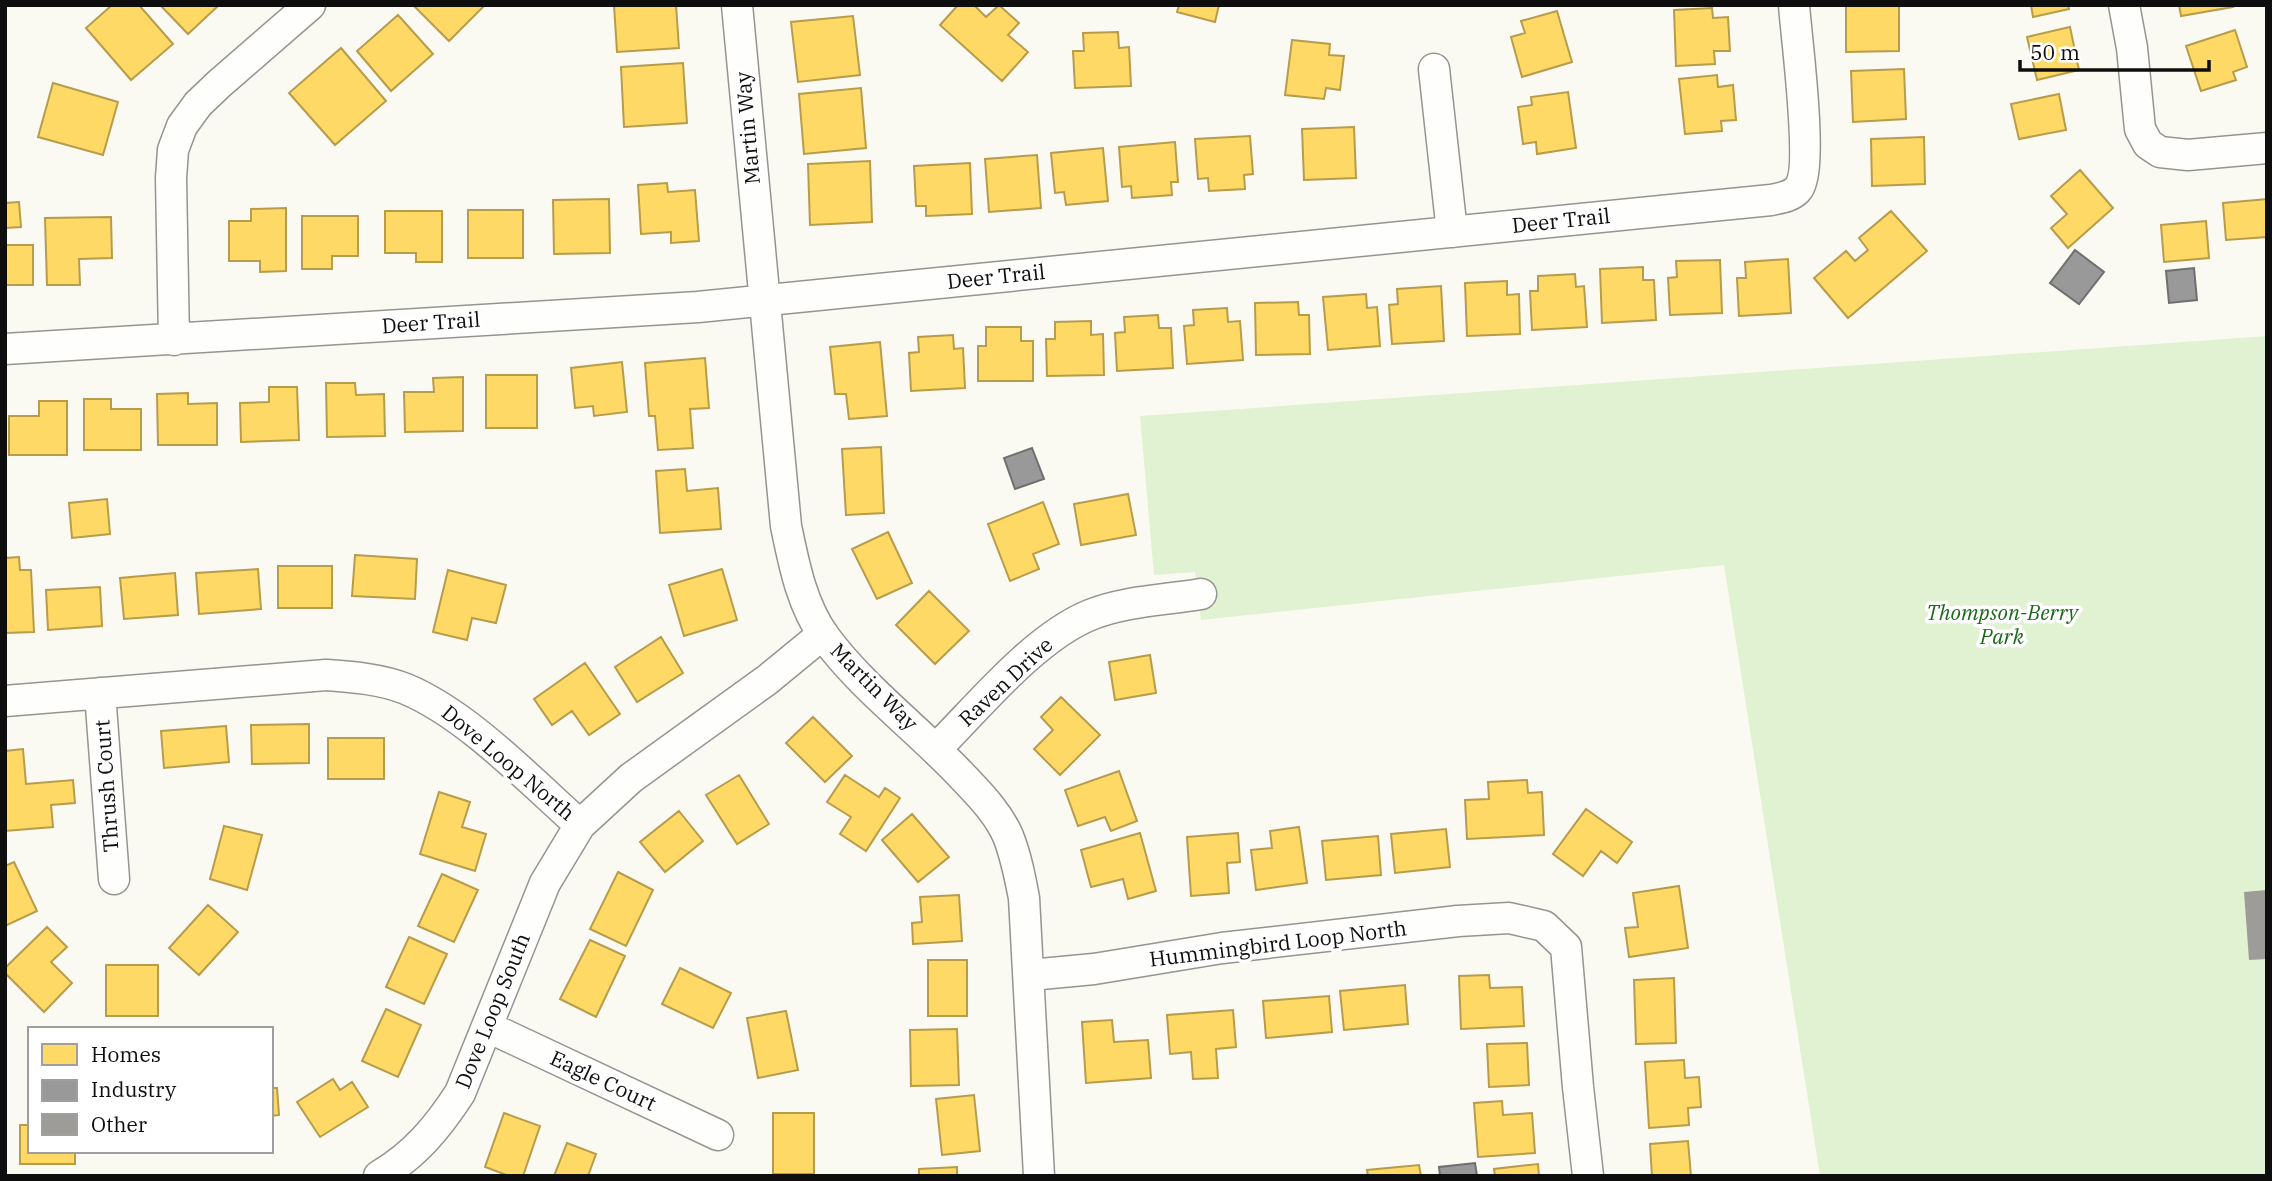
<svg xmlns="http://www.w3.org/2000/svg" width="2272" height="1181" font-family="'IBM Plex Serif',serif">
<rect width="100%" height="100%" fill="#fbfaf2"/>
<path fill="#e0f2d1" d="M2267,336V1176H1820L1724,565L1201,620L1195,572L1154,575L1140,416Z"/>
<path fill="#ffd966" stroke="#b79c4c" stroke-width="2" d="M112,5H139L173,44L131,80L86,28Z
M160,5H219L188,34Z
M413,5H485L449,41Z
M614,5H676L679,48L617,52Z
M958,5H974L986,17L999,5L1019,23L1008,35L1028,52L1002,81L940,25Z
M1179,5H1219L1215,22L1177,12Z
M1846,5H1899V51L1846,52Z
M2031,5H2068L2069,9L2033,17Z
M2179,5H2232L2233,7L2181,16Z
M1712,8L1713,18L1728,17L1730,51H1714L1715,64L1676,66L1674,10Z
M1557,11L1572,62L1522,77L1511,37L1525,33L1521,21Z
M398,15L433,54L391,91L357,51Z
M853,16L860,75L798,82L791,22Z
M2070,27L2079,70L2037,80L2027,37Z
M2235,30L2247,67L2233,72L2236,80L2201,91L2186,46Z
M1118,32L1119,48L1129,47L1131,86L1075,88L1073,51H1084L1083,33Z
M1292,40L1330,44L1329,55L1344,56L1340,90L1326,88L1324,99L1285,95Z
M341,48L386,101L335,145L289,93Z
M683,63L687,123L624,127L621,67Z
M1904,69L1906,119L1853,122L1851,71Z
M1717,75L1718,87L1733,85L1736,120L1721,121L1722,131L1685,134L1679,79Z
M53,83L118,102L103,155L38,137Z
M861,88L866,148L804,154L799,94Z
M1568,92L1576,148L1537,154L1536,142L1523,144L1518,107L1532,105L1531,97Z
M2059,94L2066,130L2019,139L2011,104Z
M1354,127L1356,178L1304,180L1302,129Z
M1250,136L1253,174L1244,175L1245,189L1209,191L1208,178L1198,179L1195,139Z
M1924,137L1925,184L1872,186L1871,139Z
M1175,142L1178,182H1171L1172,195L1132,198L1131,186L1122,187L1119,147Z
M1103,148L1108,201L1066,205L1064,192L1055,193L1051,153Z
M1037,155L1041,208L989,212L985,159Z
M870,161L872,222L810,225L808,164Z
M970,163L972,214L926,216V206H916L914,166Z
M2080,170L2113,208L2068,248L2051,228L2067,214L2051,196Z
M667,183L668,192L695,190L699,241L671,243V232L641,234L638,185Z
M609,199L610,253L554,254L553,200Z
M2267,199V237L2226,240L2223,203Z
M19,202L21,227L5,228V203Z
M286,208V271L260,272V261H229V221H251V209Z
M468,210H523V258H468Z
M385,211H442V262H416V253H385Z
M1891,211L1927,251L1848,318L1814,278L1846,251L1855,261L1868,250L1859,238Z
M302,216H358V256H332V269H302Z
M111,217L112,258L79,259L80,285H47L45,218Z
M2206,221L2209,258L2164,262L2161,225Z
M5,245H33V285H5Z
M1788,259L1791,313L1739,316L1737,278H1746L1745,262Z
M1720,260L1722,313L1670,315L1668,278L1677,277L1676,261Z
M1643,267V280H1654L1656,320L1602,323L1600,269Z
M1575,274L1576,287L1584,286L1587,327L1532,330L1530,291H1538V276Z
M1507,281V295L1519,294L1520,334L1467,336L1465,283Z
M1441,286L1444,341L1392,344L1389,305L1398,304L1397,289Z
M1366,294L1367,308L1377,307L1380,346L1328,350L1323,297Z
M1298,302L1299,315H1309L1310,354L1256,355L1255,303Z
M1227,308L1228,322L1240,321L1243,360L1187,364L1184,326L1194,325L1193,310Z
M1158,315L1159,328H1171L1173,368L1117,371L1115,333L1125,332L1124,317Z
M1091,321V335L1103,334L1104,375L1047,376L1046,339H1055V322Z
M986,327H1021V341H1033V381H978V346H986Z
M953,335L954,349L963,348L965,388L911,391L909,353L919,352L918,337Z
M880,342L887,416L849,419L846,394H835L830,347Z
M705,358L709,408L690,409L693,448L658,450L655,416H649L645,363Z
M622,362L627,412L594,416L593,406L575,408L571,368Z
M486,375H537V428H486Z
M463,377V431L405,432L404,392H434L433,378Z
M326,383H355L356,395L384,394L385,436L327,437Z
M269,387H297L299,440L241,442L240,403L269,402Z
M188,393V404L217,403V445H158L157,394Z
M84,399H111V409H141V450H84Z
M39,401H67V455H9V416H39Z
M881,447L884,513L846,515L842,449Z
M685,469L687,491L718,488L721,529L660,533L656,471Z
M1128,494L1136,535L1081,545L1074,504Z
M107,499L110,534L72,538L69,503Z
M1043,502L1059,544L1033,554L1039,569L1010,581L988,524Z
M888,532L912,583L877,599L852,549Z
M355,555L417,559L415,599L352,596Z
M19,557L20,570H31L34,632L5,633V558Z
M278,566H332V608H278Z
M258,569L261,609L199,614L196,573Z
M722,569L737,620L684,636L669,585Z
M448,570L506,585L496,623L472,618L467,640L433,632Z
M175,573L178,615L124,619L120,578Z
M100,587L102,626L48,630L46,590Z
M929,591L969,631L935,664L896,625Z
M661,637L683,673L637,702L615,667Z
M1150,655L1156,693L1115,700L1109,662Z
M585,663L620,714L589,735L572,711L552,725L534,699Z
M1061,697L1100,735L1060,775L1034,749L1053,730L1041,717Z
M813,717L852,756L825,782L786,743Z
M309,724V763L252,764L251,725Z
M226,726L229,762L164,768L161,731Z
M328,738H384V779H328Z
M23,749L26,784L73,780L75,803L51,805L53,827L5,831V751Z
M1119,771L1137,821L1111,831L1105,817L1078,826L1065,790Z
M739,775L769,824L737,844L706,795Z
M845,775L879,797L885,788L900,798L866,851L840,834L851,817L827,802Z
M1527,780L1528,793L1542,792L1544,835L1467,839L1465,800L1489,799L1488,782Z
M439,792L470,802L462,827L486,834L475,871L420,854Z
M1586,809L1632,842L1617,863L1601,851L1583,876L1553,854Z
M679,811L703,841L665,872L640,842Z
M912,814L949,857L918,882L882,840Z
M224,826L262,835L247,890L210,879Z
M1299,827L1307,883L1256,890L1251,850L1272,848L1270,831Z
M1446,829L1450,867L1395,873L1391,834Z
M1140,833L1156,891L1128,899L1123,879L1091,887L1081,850Z
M1238,833L1240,862L1227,863L1229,893L1191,896L1187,837Z
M1378,836L1381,875L1326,880L1322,841Z
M14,862L37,911L5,926V866Z
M618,872L653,890L626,946L590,929Z
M442,874L478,890L454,942L418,926Z
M1679,886L1688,948L1629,957L1625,928L1638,927L1633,893Z
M959,895L962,941L913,944L912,923L922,922L920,897Z
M208,905L238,932L199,975L169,948Z
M47,927L67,947L51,962L72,983L44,1012L5,973V968Z
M409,937L447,954L424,1004L386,987Z
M590,940L625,956L596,1017L560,999Z
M928,960H967V1016H928Z
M106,965H158V1016H106Z
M680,968L731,993L713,1028L662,1004Z
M1489,975L1490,988L1522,987L1524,1026L1461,1029L1459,976Z
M1674,978L1676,1043L1636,1044L1634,980Z
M1405,985L1408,1024L1344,1030L1340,991Z
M1329,996L1332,1032L1266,1038L1263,1001Z
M386,1009L421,1025L398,1077L362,1061Z
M1233,1010L1236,1047L1216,1049L1218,1078L1193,1079L1191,1052L1170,1054L1167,1015Z
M786,1011L798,1070L758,1078L747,1018Z
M1112,1020L1114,1042L1148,1040L1151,1078L1086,1083L1082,1022Z
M957,1029L959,1085L911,1086L910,1030Z
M1527,1043L1529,1085L1489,1087L1487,1044Z
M1684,1060L1685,1078L1699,1077L1701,1107L1688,1108L1689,1125L1649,1128L1645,1062Z
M333,1079L340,1090L352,1082L368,1107L320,1137L297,1102Z
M271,1088H277L279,1115L271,1116Z
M974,1095L980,1151L942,1155L936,1099Z
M1502,1101L1503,1115L1532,1113L1535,1153L1478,1157L1474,1103Z
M504,1113L540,1126L523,1176H509L485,1167Z
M773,1113H814V1174H773Z
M20,1125H30V1151H75V1164H20Z
M1688,1141L1691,1176H1652L1650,1144Z
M567,1143L596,1154L588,1176H554Z
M1538,1164L1539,1176H1495L1494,1169Z
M1419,1165L1421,1176H1368L1367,1170Z
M957,1167V1176H919V1169Z"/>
<path fill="#999" stroke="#6f6f6f" stroke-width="2" d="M2075,250L2104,272L2079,304L2050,283Z
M2194,268L2197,300L2169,303L2166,271Z
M1032,448L1044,479L1015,489L1004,458Z
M1475,1163L1477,1176H1440L1439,1167Z"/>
<path fill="#9e9c98" d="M2267,890V959L2249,960L2244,892Z"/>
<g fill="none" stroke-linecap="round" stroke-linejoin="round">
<g stroke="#959491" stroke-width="33">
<path id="minor" d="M737,5L786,526C794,564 801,603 824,636C863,689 918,729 963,777C980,795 998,813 1008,836C1016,856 1020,877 1024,898L1039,1176
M2124,5L2132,48L2140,129L2148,144L2160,152L2188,155L2267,148
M1434,69L1452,232
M174,340L171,178L173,150L182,126L198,104L219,84L310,5
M5,349L698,307L1771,200C1780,198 1790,197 1797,190C1815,172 1796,36 1794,5
M100,693L114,879
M5,701L326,675C353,677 381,679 406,689C468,715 529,780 580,825
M936,749C979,706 1034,638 1090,615C1124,601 1165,600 1201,594
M1030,975L1094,969L1222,948L1458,921L1509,918L1544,926L1566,947L1578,1087L1588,1176
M488,1027L718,1135
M379,1176C415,1155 438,1127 460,1093L545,883L580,825L631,778L767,680L823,634"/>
</g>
<use href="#minor" stroke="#fefefd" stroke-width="30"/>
</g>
<g text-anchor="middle" stroke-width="7" stroke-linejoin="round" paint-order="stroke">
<g font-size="21" fill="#0e0e0e" stroke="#fff">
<text transform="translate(748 128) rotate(-95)" y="7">Martin Way</text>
<text transform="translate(1561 221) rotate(-6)" y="7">Deer Trail</text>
<text transform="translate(996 277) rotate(-6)" y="7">Deer Trail</text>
<text transform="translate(431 323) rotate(-4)" y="7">Deer Trail</text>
<text transform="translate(1006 682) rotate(-43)" y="7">Raven Drive</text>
<text transform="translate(874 687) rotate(45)" y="7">Martin Way</text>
<text transform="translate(508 763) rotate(40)" y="7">Dove Loop North</text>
<text transform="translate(107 786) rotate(-94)" y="7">Thrush Court</text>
<text transform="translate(1278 944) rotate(-7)" y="7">Hummingbird Loop North</text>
<text transform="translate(493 1011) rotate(-68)" y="7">Dove Loop South</text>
<text transform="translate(603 1081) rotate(25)" y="7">Eagle Court</text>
</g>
<g font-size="21" font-style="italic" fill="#1d691a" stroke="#fff">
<text x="2002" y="620">Thompson-Berry<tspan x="2002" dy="24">Park</tspan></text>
</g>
</g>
<rect width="2272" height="1181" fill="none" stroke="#0e0e0e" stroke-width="14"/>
<rect x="28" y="1027" width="245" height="126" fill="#ffffff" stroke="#9f9f9f" stroke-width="2"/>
<rect x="42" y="1044" width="35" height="21" fill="#ffd966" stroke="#9f9f9f" stroke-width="2"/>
<text x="91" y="1062" font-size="21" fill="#0e0e0e">Homes</text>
<rect x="42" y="1080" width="35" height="21" fill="#999999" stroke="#9f9f9f" stroke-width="2"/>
<text x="91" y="1097" font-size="21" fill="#0e0e0e">Industry</text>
<rect x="42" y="1114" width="35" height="21" fill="#9e9c98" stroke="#9f9f9f" stroke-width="2"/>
<text x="91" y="1132" font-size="21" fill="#0e0e0e">Other</text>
<path d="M2020 60v10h189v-10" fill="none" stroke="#0e0e0e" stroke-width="3.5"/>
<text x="2030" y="60" font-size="21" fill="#0e0e0e" stroke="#ffffff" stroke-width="5" paint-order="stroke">50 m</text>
</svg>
